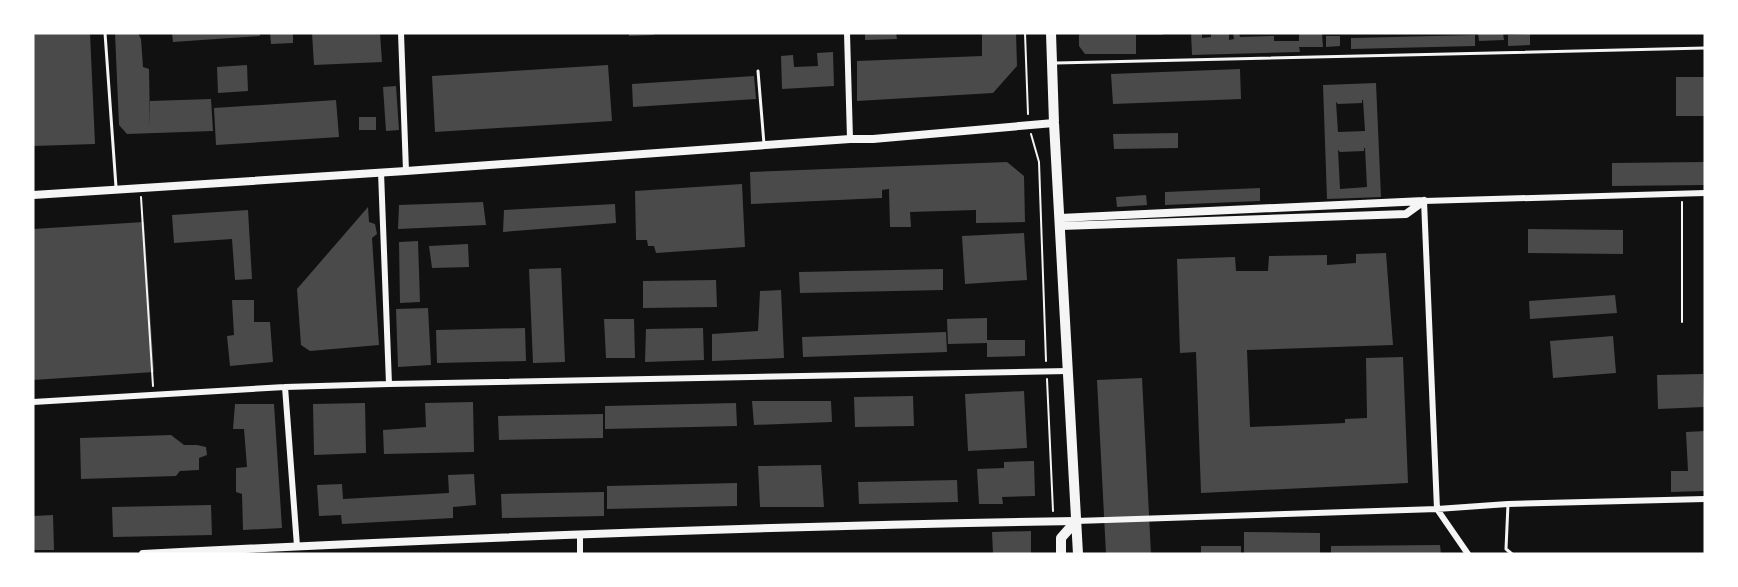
<svg xmlns="http://www.w3.org/2000/svg" width="1738" height="587" font-family="'Asap Condensed',sans-serif">
<rect width="100%" height="100%" fill="#111"/>
<path fill="#4a4a4a" fill-rule="evenodd" d="M33,33H90L95,144L33,146Z
M115,33H138L141,39L143,67L149,69L150,127V101L211,99L213,131L127,134L119,125Z
M172,33H260V36L173,42Z
M270,33H293V43L271,44Z
M312,33H380L382,62L314,65Z
M629,33H654V35L629,36Z
M865,33H896L897,39L865,40Z
M982,33H1016L1017,66L993,93L857,101V61L982,56Z
M1079,33H1163V35H1136V54H1085L1079,46Z
M1191,33H1202V38L1211,37V33H1229V40L1234,39L1233,33H1239L1240,37L1274,36V41H1299V33H1322L1323,47H1299L1300,52L1192,55Z
M1478,33H1503L1504,40L1479,41Z
M1530,34V45L1508,46V35Z
M1475,35V46L1351,49V38Z
M1326,36H1340V46L1326,47Z
M833,52L834,86L782,89L781,56L793,55L794,67L818,66L817,53Z
M247,65L248,91L218,93L217,67Z
M608,65L612,121L435,132L432,76Z
M1240,69L1241,99L1113,104L1111,74Z
M754,76L756,99L633,107L632,84Z
M1676,77H1705V116H1676Z
M1376,83L1381,197L1327,199L1323,85ZM1362,100H1363L1365,131L1338,132L1336,102L1338,104L1362,103ZM1364,148H1365L1367,187L1340,189L1338,150L1340,152L1364,151Z
M396,86L399,130L386,131L383,87Z
M336,100L339,137L216,145L214,108Z
M359,117H376V130H359Z
M1178,133V148L1114,149L1113,134Z
M1007,162L1024,176L1025,222L976,223V210L910,212L911,227H890L889,189L882,190V198L751,204L750,172Z
M1705,162V185L1612,186V163Z
M742,184L745,247L656,253L654,246H648L647,240H636L635,191Z
M1260,188V201L1165,205V192Z
M1146,195L1147,205L1117,207L1116,197Z
M483,202L486,225L398,229L399,205Z
M615,204L616,223L503,232L504,210Z
M368,207L369,222L375,224L377,234L372,238L379,345L310,351L301,345L297,289Z
M248,210L252,279L235,280L232,239L174,243L172,215Z
M144,222L154,372L33,380V229Z
M1528,229L1623,230V254L1528,253Z
M1024,233L1027,280L965,284L962,236Z
M418,241L420,302L400,303L399,242Z
M468,244L469,267L432,268L429,246Z
M1386,253L1393,345L1247,350L1250,427L1345,423V419L1367,418L1366,358L1403,357L1408,483L1201,493L1196,352L1180,353L1177,259L1235,257L1236,271H1268L1269,256L1327,255V265L1356,263V254Z
M561,268L565,362L533,363L529,269Z
M943,269V290L800,293L799,272Z
M716,280L717,307L643,308V281Z
M781,290L784,358L712,361V334L758,331L760,291Z
M1615,295L1617,313L1530,319L1529,301Z
M232,300H254V322H270L273,362L230,366L227,336L234,335Z
M428,308L431,365L398,367L396,309Z
M987,318V340H1025V356L987,357V343L948,344L947,319Z
M604,319H634L635,358H606Z
M525,328L526,361L437,363L436,330Z
M703,328L704,360L645,362L646,329Z
M946,332L947,352L803,357L802,337Z
M1613,336L1616,373L1553,378L1550,341Z
M1703,374L1704,407L1658,409L1657,375Z
M1142,378L1151,554H1106L1097,380Z
M1024,391L1027,448L968,451L965,394Z
M913,396L914,426L855,427L854,397Z
M752,401H831L832,422L754,425Z
M473,402L474,452L384,454L383,430L426,427L425,403Z
M365,403L366,453L314,455L313,404Z
M736,403L737,426L605,429V406Z
M235,404H274L282,528L243,530L242,494L236,492V468L247,467L244,429H233Z
M603,414V438L499,440L498,416Z
M1705,431V491L1671,492V471H1688L1686,432Z
M171,435L184,445H197L206,447L207,455L199,458V470L180,471L176,476L81,479L80,438Z
M1034,461L1035,496L1002,497L1003,504H979L977,469L1004,468V462Z
M821,465L824,507H760L758,466Z
M474,474L476,505L453,507V518L342,524L341,515L319,516L317,485L342,484L343,499L449,493L448,475Z
M957,480L958,502L859,504L858,482Z
M737,483V506L607,509V486Z
M604,492V516L502,518L501,494Z
M211,505L212,535L113,537L112,507Z
M53,515L54,550H33V516Z
M1031,531V554H993L992,532Z
M1244,532L1320,533V554H1244Z
M1440,545L1441,554H1331V546Z
M1201,546H1241V554H1201Z"/>
<g fill="none" stroke-linecap="round" stroke-linejoin="round">
<path stroke="#f5f5f5" stroke-width="2" d="M1025,33L1028,114
M1031,134L1039,162L1046,361
M141,197L153,386
M1682,202V322
M1047,379L1053,511"/>
<path stroke="#f5f5f5" stroke-width="3" d="M105,33L116,187
M1056,63L1705,48
M758,71L764,144
M1508,504L1506,549L1512,554"/>
<path stroke="#f5f5f5" stroke-width="6" d="M401,33L406,171
M847,33L850,139
M381,172L389,384
M285,387L297,546
M33,402L285,387L389,384L1068,371
M1076,521L1437,509L1508,504L1705,499
M580,535V554
M1468,554L1437,509L1424,201L1705,193"/>
<path stroke="#f5f5f5" stroke-width="8" d="M33,195L406,171L850,139H873L1054,123
M1060,218L1424,201
M1061,226L1406,214L1424,201
M143,554C454,538 765,526 1076,521"/>
<path stroke="#f5f5f5" stroke-width="10" d="M1051,33L1054,123L1078,554
M1061,554V538L1076,521"/>
</g>
<rect width="1738" height="587" fill="none" stroke="#ffffff" stroke-width="69"/>
</svg>
